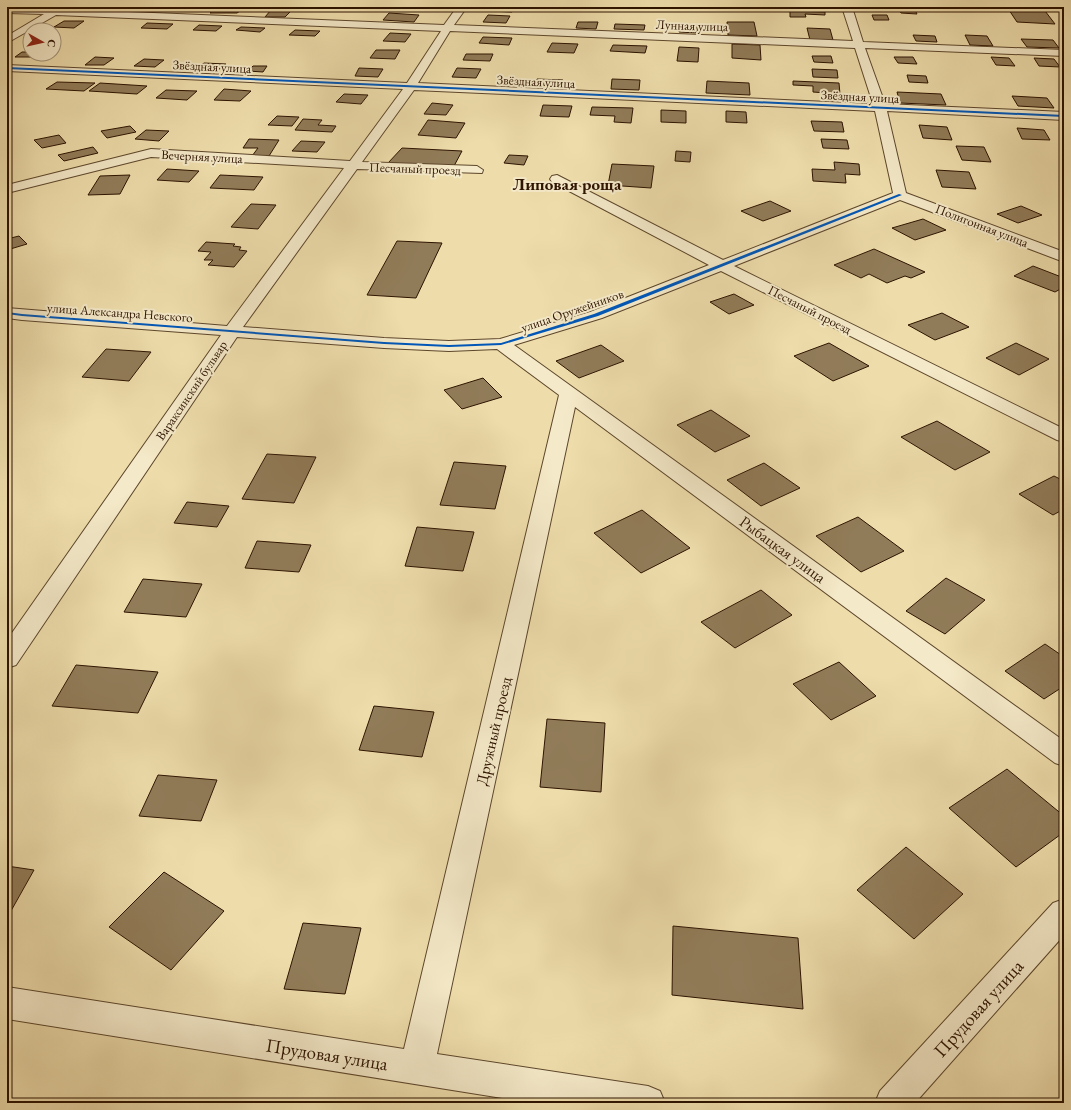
<svg xmlns="http://www.w3.org/2000/svg" width="1071" height="1110" font-family="'EB Garamond',serif">
<rect width="100%" height="100%" fill="#eeddab"/>
<filter id="stains"><feTurbulence type="fractalNoise" baseFrequency=".005" numOctaves="4"/><feColorMatrix values="0 0 0 0 .2 0 0 0 0 .09 0 0 0 0 .02 0 0 0 .5 -.17"/></filter>
<radialGradient id="worn" r=".72"><stop offset=".6" stop-color="#630" stop-opacity="0"/><stop offset="1" stop-color="#630" stop-opacity=".3"/></radialGradient>
<path fill="#917c59" stroke="#2d1300" d="M87,7H105L102,9H84Z
M492,7H515L512,12L490,11Z
M760,7H783L784,9L760,8Z
M800,7H821L822,10L801,9Z
M958,7H979L982,11H961Z
M1007,7H1042L1055,24L1017,22Z
M216,8L243,9L237,13H210Z
M271,10L291,11L285,17H265Z
M899,10H915L917,14L901,13Z
M790,11L825,12V15L805,14L806,17H790Z
M389,13L419,15L414,22L383,20Z
M488,15L510,16L506,23L483,22Z
M872,15H887L889,20H874Z
M64,21H84L74,28L54,27Z
M578,22H598L596,29L576,28Z
M727,22H754L757,36L728,35Z
M147,23L173,24L167,29L141,28Z
M615,24L645,25L644,30L614,29Z
M199,25L222,26L216,31L193,30Z
M680,25H698V33L679,32Z
M241,27L265,28L260,32L236,30Z
M807,28L830,29L833,40H810Z
M295,30L320,31L315,36L289,35Z
M390,33L411,34L405,42L383,41Z
M913,35L935,36L937,42L916,41Z
M965,35L987,36L993,46L970,45Z
M483,37L512,38L509,45L479,43Z
M1021,39L1053,40L1059,48L1027,47Z
M552,43L578,44L574,53L547,52Z
M732,44L760,45L761,60L732,58Z
M613,45L647,46L645,53L610,51Z
M679,47L699,48L698,62L677,61Z
M376,50H400L395,59L370,58Z
M22,52H30V54H36L31,57H15Z
M466,54H493L490,61L463,60Z
M812,56H831L833,63L814,62Z
M95,57L114,58L104,65H85Z
M894,57H913L917,64L898,63Z
M991,57L1009,58L1015,66L996,65Z
M1034,58L1054,59L1060,67L1039,66Z
M144,59L164,60L155,67L134,66Z
M204,63L226,64L218,70L196,69Z
M253,66H267L263,72L248,71Z
M359,68L383,69L378,77L355,76Z
M457,68L481,69L476,78L452,77Z
M812,69L837,70L838,78L813,77Z
M907,75L926,76L928,83L909,82Z
M537,79L563,80L561,86L534,85Z
M612,79L640,80L639,90L611,89Z
M707,81L749,83L750,95L706,93Z
M793,81L839,83L840,94L813,92V86L793,85Z
M57,82L95,83L84,91L46,89Z
M100,83L147,86L137,94L89,91Z
M224,89L251,91L240,101L214,100Z
M166,90L197,91L187,100L156,98Z
M897,92L941,94L946,105L900,103Z
M344,94L368,95L361,104L336,102Z
M1012,96L1047,98L1054,108L1018,106Z
M432,103L453,105L446,115L424,114Z
M543,105L572,106L569,117L540,116Z
M592,107L633,108L631,123L614,122L615,116L590,115Z
M661,110L686,111V123L661,122Z
M726,111L746,112L747,123L726,122Z
M277,116L299,117L292,126L268,125Z
M303,119L322,120L318,125L336,126L332,132L295,130Z
M428,120L465,123L456,138L418,135Z
M811,121L842,122L844,132L814,131Z
M919,125L947,127L952,140L923,138Z
M130,126L136,132L107,138L101,131Z
M1017,128L1044,130L1050,140L1022,139Z
M146,130L169,131L159,141L135,139Z
M59,135L66,143L42,148L34,140Z
M249,139L279,140L269,156H252L258,148H243Z
M821,139L847,140L849,149L823,148Z
M301,141L325,142L317,152L292,151Z
M956,146L984,147L991,162L962,160Z
M93,147L98,153L64,161L58,155Z
M402,148L462,151L454,166L388,163Z
M676,151L691,152L690,162L675,161Z
M509,155L528,156L524,165L504,163Z
M834,162L859,164L860,175L845,174L846,183L813,181L812,169L835,170Z
M612,164L654,166L651,188L608,185Z
M167,169L199,171L189,182L157,180Z
M936,170L969,172L976,189L942,187Z
M130,175L120,194L88,195L100,176Z
M220,175L263,177L254,190L210,188Z
M770,201L791,211L763,221L741,211Z
M251,204L276,205L258,229L231,227Z
M1021,206L1042,215L1018,223L997,214Z
M923,219L946,230L915,240L892,228Z
M19,236L27,244L7,250V239Z
M397,241L442,243L416,298L367,295Z
M206,242L235,244L233,246L241,247L239,250L247,251L234,267L208,265L213,260H204L211,252L198,251Z
M874,249L925,272L911,278L905,276L887,283L869,274L861,278L834,265Z
M1033,266L1064,278V287L1055,292L1014,276Z
M734,294L754,305L729,314L710,302Z
M942,313L969,327L935,340L908,325Z
M829,343L869,366L833,381L794,356Z
M1016,343L1049,359L1019,375L986,358Z
M601,345L624,361L579,378L556,361Z
M106,349L151,352L129,381L82,377Z
M483,378L502,397L462,409L444,390Z
M711,410L750,436L715,452L677,425Z
M937,421L990,452L955,470L901,437Z
M267,454L316,457L294,503L242,499Z
M454,462L506,466L495,509L440,505Z
M764,463L800,488L761,506L727,480Z
M1054,476L1064,481V509L1053,515L1019,494Z
M187,502L229,506L217,527L174,523Z
M642,510L690,548L641,573L594,533Z
M858,517L904,551L861,572L816,536Z
M417,527L474,532L463,571L405,566Z
M257,541L311,545L299,572L245,568Z
M946,578L985,600L945,634L906,611Z
M143,579L202,584L186,617L124,612Z
M761,590L792,615L735,648L701,622Z
M1045,644L1064,657V686L1044,699L1005,671Z
M839,662L876,696L831,720L793,684Z
M76,665L158,672L138,713L52,706Z
M374,706L434,712L422,757L359,750Z
M547,719L605,723L601,792L540,787Z
M1007,769L1064,816V832L1016,867L949,808Z
M158,775L217,780L201,821L139,816Z
M906,847L963,894L914,939L857,890Z
M7,866L34,870L7,918Z
M164,872L224,911L171,970L109,927Z
M303,923L361,928L345,994L284,989Z
M673,926L798,938L803,1009L672,995Z"/>
<g fill="none" stroke-linecap="round" stroke-linejoin="round">
<g stroke="#5d462b" stroke-width="2">
<path id="minor" d="M7,7L444,25L457,7H467L454,25L853,41L842,7H852L863,42L1064,50V56L865,48L885,104L1064,112V120L887,111L906,193L1064,252V262L900,200L734,266L1064,429V442L1057,440L721,271L602,318L514,345L1064,741V766L1055,763L575,407L437,1054L648,1086L660,1091L665,1103H534L7,1019V987L404,1049L559,395L497,349L449,351L384,348L237,337L16,665L7,668V640L221,335L22,320L7,318V308L227,326L344,168L151,157L7,193V185L151,149L350,161L403,89L7,71V65L407,83L441,31L56,15L7,43V36L44,14L7,13ZM450,31L855,48L873,104L418,83ZM414,90L875,111L893,193L723,260L557,175L552,176L550,179L552,182L709,265L590,312L500,339L449,341L384,338L243,327L357,169L482,173L483,170L477,166L362,162Z
M1064,899V935L915,1103H875L880,1091L1053,903Z"/>
</g>
<use href="#minor" fill="#f4e9c8" fill-rule="evenodd"/>
<g stroke="#f4e9c8" stroke-width="2">
<path id="cycleway" d="M7,67L1064,115V117L7,69Z
M899,194L902,195L598,316L501,345L449,347L384,344L22,316L7,314V312L22,314L384,342L449,345L501,343L594,314Z"/>
</g>
<use href="#cycleway" fill="#0057b8" fill-rule="evenodd"/>
</g>
<g text-anchor="middle" stroke-width="4" stroke-linejoin="round" paint-order="stroke">
<g font-size="13" fill="#2d1300" stroke="#f4e9c8">
<text transform="translate(692 25) rotate(2)" y="5">Лунная улица</text>
<text transform="translate(212 66) rotate(3)" y="5">Звёздная улица</text>
<text transform="translate(536 81) rotate(3)" y="5">Звёздная улица</text>
<text transform="translate(860 96) rotate(3)" y="5">Звёздная улица</text>
<text transform="translate(202 156) rotate(3)" y="5">Вечерняя улица</text>
<text transform="translate(415 168) rotate(2)" y="5">Песчаный проезд</text>
<text transform="translate(982 225) rotate(21)" y="5">Полигонная улица</text>
<text transform="translate(810 309) rotate(27)" y="5">Песчаный проезд</text>
<text transform="translate(572 310) rotate(-19)" y="5">улица Оружейников</text>
<text transform="translate(120 312) rotate(4)" y="5">улица Александра Невского</text>
<text transform="translate(191 390) rotate(-56)" y="5">Вараксинский бульвар</text>
</g>
<g font-size="16" fill="#2d1300" stroke="#f4e9c8">
<text transform="translate(783 549) rotate(36)" y="6">Рыбацкая улица</text>
<text transform="translate(493 731) rotate(-77)" y="6">Дружный проезд</text>
</g>
<g font-size="17" font-weight="bold" fill="#2d1300" stroke="#f4e9c8">
<text x="567" y="190">Липовая роща</text>
</g>
<g font-size="19" fill="#2d1300" stroke="#f4e9c8">
<text transform="translate(978 1008) rotate(-48)" y="7">Прудовая улица</text>
<text transform="translate(327 1054) rotate(9)" y="7">Прудовая улица</text>
</g>
</g>
<rect width="1071" height="1110" fill="none" stroke="#eeddab" stroke-width="24"/>
<rect x="8" y="8" width="1055" height="1094" fill="none" stroke="#2d1300" stroke-width="2"/>
<rect x="12" y="12" width="1047" height="1086" fill="none" stroke="#2d1300"/>
<g transform="translate(42 42) rotate(98)"><circle r="19" fill="#f4e9c8" stroke="#a49378"/>
<path d="M0-3L7 15L0 10L-7 15Z" fill="#8f2418"/>
<text y="-6" font-size="11" font-weight="bold" text-anchor="middle" fill="#2d1300">С</text>
</g>
<rect width="100%" height="100%" filter="url(#stains)"/>
<rect width="100%" height="100%" fill="url(#worn)"/>
</svg>
